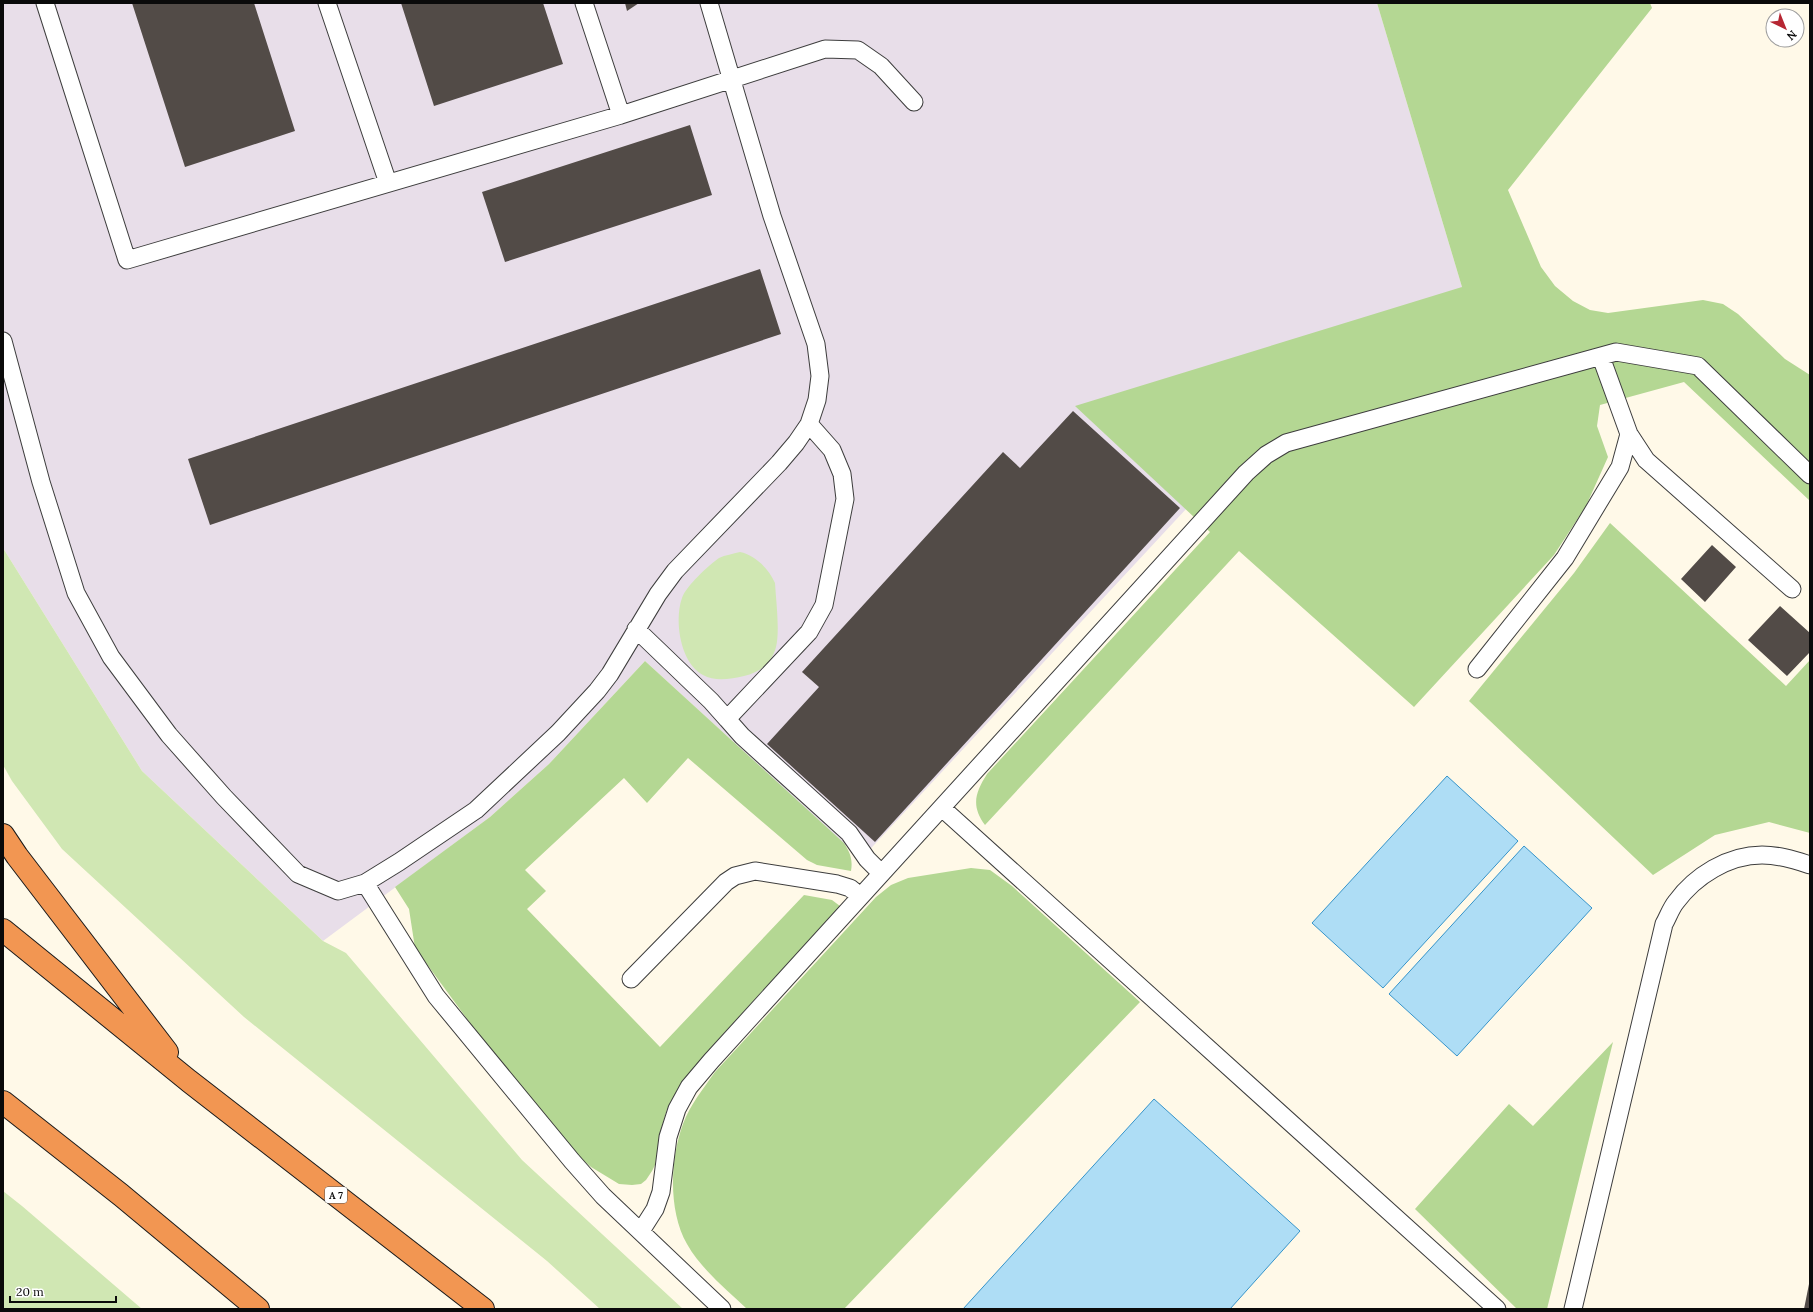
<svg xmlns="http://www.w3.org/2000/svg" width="1813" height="1312" font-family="Lora,serif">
<rect width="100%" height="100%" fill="#fff9e8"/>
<path fill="#e8dee9" d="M3,3H1377L1462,287L1226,466L861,859L645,661L549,764L490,817L323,941L142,771L3,548Z"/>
<path fill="#d0e7b3" d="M3,548L142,771L323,941L346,953L522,1160L683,1309H600L547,1261L244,1017L62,849L12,781L3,765Z
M740,552C755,555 769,569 775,583C776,600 780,631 776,647C772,663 760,672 744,676C731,679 715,682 703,675C680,663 674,620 682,598C686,586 709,565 719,558C725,555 733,554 740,552Z
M3,1191L22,1206L142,1309H3Z"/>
<path fill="#b4d793" d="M1377,3H1650L1652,8L1508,190L1541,267L1555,286L1573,301L1590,310L1608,313L1703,300L1723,304L1738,314L1785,359L1810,375V501L1684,382L1600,405L1597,426L1608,457L1586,506L1554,555L1414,707L1239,551L985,825C971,806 975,793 987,774L1210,532L1075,406L1462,287Z
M1610,523L1786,686L1810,660V833L1769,822L1715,835L1653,875L1469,701L1574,573Z
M645,661L844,843C850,853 853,859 851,871L817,865L807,860L688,758L647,803L624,778L525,870L546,891L527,909L660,1047L804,895L832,900L840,906L716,1042L680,1085L667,1109L661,1129L655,1165L652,1171L646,1180L641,1184L632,1185L619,1184L591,1167L574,1152L495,1057L415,948L409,909L395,887L490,817L549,764Z
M971,868L990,870L1012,886L1140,1002L844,1309H747C726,1289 701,1269 687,1244C668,1211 670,1159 683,1124C690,1105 703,1089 715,1072L876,897L891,885L908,878Z
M1613,1042L1547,1309H1517L1415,1209L1509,1104L1533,1126Z"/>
<path fill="#aeddf5" stroke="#3694ca" d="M1447,776L1518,841L1383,988L1312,923Z
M1524,846L1592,908L1457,1056L1389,994Z
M1154,1099L1300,1231L1230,1309H963Z"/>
<path fill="#524b47" d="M132,3H254L295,131L185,167Z
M401,3H543L563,64L434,106Z
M625,3H639L627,11Z
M690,125L712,195L505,262L482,192Z
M760,269L781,334L210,525L188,459Z
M1073,411L1180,508L875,842L767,744L819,687L802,672L1003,452L1020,468Z
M1712,545L1736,567L1705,602L1681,579Z
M1780,606L1810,633V652L1787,676L1748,640Z
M1809,1284L1810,1309H1804Z"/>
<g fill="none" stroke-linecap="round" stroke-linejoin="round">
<g stroke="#3d3d3d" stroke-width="19">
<path id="service" d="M45,3L127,260L621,115L825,49L858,50L881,66L914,102
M327,3L388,183
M584,3L621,115
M3,341L41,482L76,593L111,657L169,735L224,797L298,874L338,891L365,883L399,862L476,810L558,733L597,691L610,674L658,594L675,571L779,463L796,443L809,424L817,400L820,376L816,344L772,216L709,3
M1601,357L1629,434L1646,460L1792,589
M809,424L832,450L842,474L845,499L824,605L809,632L727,719L742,736L849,833L867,859L881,873
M636,629L711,701L727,719
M1477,669L1565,558L1620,467L1629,434
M942,808L1497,1309
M365,883L436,996L572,1161L603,1196L722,1309
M631,979L726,882L735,876L755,871L837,884L850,888L860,896
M641,1231L655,1209L661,1192L668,1137L677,1109L689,1087L711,1061L1246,473L1266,455L1286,443L1616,352L1698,366L1810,475
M1573,1309L1664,924C1668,917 1671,908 1676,902C1695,876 1728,855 1762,855C1779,855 1794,860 1810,865"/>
</g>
<g stroke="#1b1b1b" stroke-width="24">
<path id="motorway" d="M3,835L17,856L167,1052
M3,930L189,1081L483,1309
M3,1102L121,1195L258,1309"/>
</g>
<use href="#service" stroke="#fff" stroke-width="17"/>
<use href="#motorway" stroke="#f29652" stroke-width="22"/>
</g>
<g text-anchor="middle" stroke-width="4" stroke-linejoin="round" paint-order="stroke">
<rect fill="#fff" stroke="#545454" stroke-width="1" x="325" y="1187" width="22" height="16" rx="3"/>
<g font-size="10" font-weight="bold" fill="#0a0a0a">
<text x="336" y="1199">A 7</text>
</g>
</g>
<rect width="1813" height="1312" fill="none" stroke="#0a0a0a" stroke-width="8"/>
<g transform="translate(1785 28) rotate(137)"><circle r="19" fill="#ffffff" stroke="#9d9d9d"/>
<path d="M0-3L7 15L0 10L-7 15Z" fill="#b62632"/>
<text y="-6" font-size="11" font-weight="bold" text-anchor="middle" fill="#0a0a0a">N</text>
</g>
<path d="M10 1296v6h106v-6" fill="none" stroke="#0a0a0a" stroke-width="2"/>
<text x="16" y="1296" font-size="12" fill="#0a0a0a" stroke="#ffffff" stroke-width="3" paint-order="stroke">20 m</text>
</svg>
